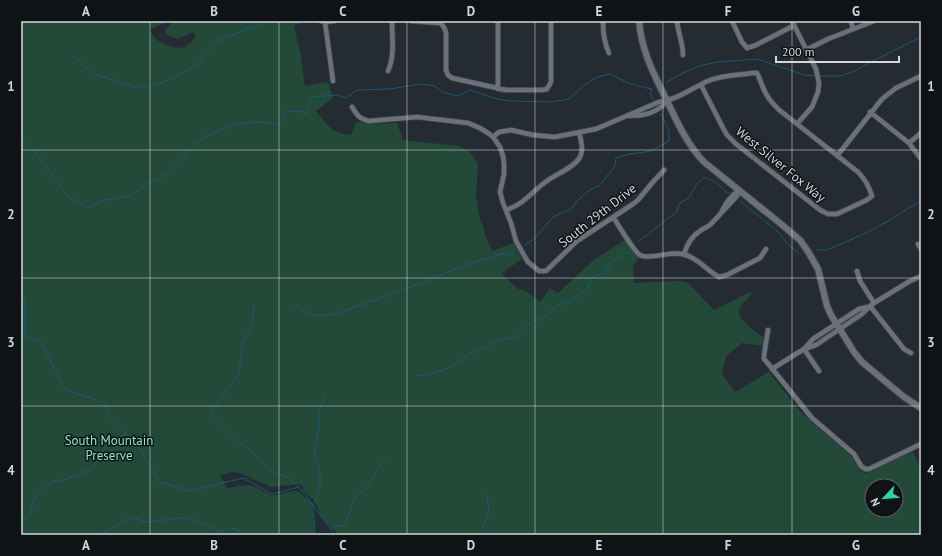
<svg xmlns="http://www.w3.org/2000/svg" width="942" height="556" font-family="'PT Sans',sans-serif">
<rect width="100%" height="100%" fill="#252b32"/>
<path fill="#234939" fill-rule="evenodd" d="M21,21H168L150,30C152,33 153,36 155,38C160,44 177,50 185,47C190,45 193,39 196,36L195,33L192,32L178,39L167,35L165,32L168,27L173,21H305L294,26L300,52L305,86L328,82L333,98L316,111C322,118 329,129 338,132C342,134 347,134 351,135L356,122L376,124L397,123L403,140L459,146L469,151L478,164L476,196L480,220L484,228L485,236L492,251L513,243L522,259L502,273L505,277L518,289C526,289 534,297 540,302L550,288L558,293L595,259L625,240L634,253L639,258L633,266L634,283L679,281L688,283L714,310L750,292L752,294C749,297 741,305 739,309C736,319 757,333 764,338V346L742,343L726,356L722,374L735,392L769,372L798,409L807,418L851,456L860,470L864,473L870,472L912,451L921,468V535H339L321,517L315,501L305,493L302,485L298,484L271,487L240,473L232,472L220,475L227,488C235,487 244,484 252,486C259,488 265,493 272,495C279,496 287,491 294,491C301,491 306,499 312,503L314,532L315,535H21ZM872,486H896V510H872Z"/>
<g fill="none" stroke-linecap="round" stroke-linejoin="round">
<path stroke="#155b7d" stroke-width="1" d="M73,56L94,74L135,87L153,86L174,78L197,65L208,50L215,42L267,21
M820,76H840L855,71L869,63L921,37
M667,82L683,73L699,66L717,62L757,59L804,75L815,76
M21,140L31,147L50,172L68,197L88,207L105,200L131,196L147,184L166,174L180,163L192,146L206,136L236,124L262,122L278,124L283,120L285,112L296,111L307,113L311,97L337,95L346,98L357,90L390,89L420,84L435,86L442,92L458,96L470,90L493,98L509,101L551,102L569,99L582,87L597,77L610,74C625,82 635,86 652,89L650,93L654,101
M740,201L776,230L790,246L798,252
M638,241L646,236L668,218L676,213L680,203L689,198L696,185L703,178C713,178 720,186 726,192L729,193
M525,245L534,239L553,217L571,209L578,200L588,191L600,185L615,166L616,158L629,154L646,152L657,148L669,141V131L661,114
M817,250H827L866,233L890,220L907,209L921,201
M21,295L25,300V337L40,341L66,390L106,403L109,415L139,447L158,481L189,491L243,478L272,494L299,487L313,505L315,535
M294,304L312,315H332L395,293L471,263L501,254L510,255L514,253
M254,306L251,329L242,344L239,374L210,413L228,432L252,452L268,469L287,477L298,486
M919,339L921,337
M416,376L430,374L449,368L471,353L500,340L518,337L527,325L544,317L555,307L572,300L588,288L592,277L605,273L610,264L615,259L630,251
M326,395L319,411V429L314,452L320,472V489L313,505L331,530
M21,522L29,515L35,497L52,482L67,479L89,470L100,458L108,441C114,438 120,437 126,434
M99,535L112,528L127,519L134,518L146,522L182,518L191,519L219,531L231,528L239,530L242,535
M335,535L331,530L334,526H344L349,514L354,498L366,489L377,470L386,458
M484,535L482,529L489,512L487,493"/>
<g stroke="#41464b" stroke-width="6">
<path id="minor" d="M321,21L325,22L333,81
M411,21L440,23C444,26 445,28 446,33V70L448,75L452,78L506,90H542L547,89L551,82V21
M603,21C603,32 604,43 609,53
M677,21C678,33 683,43 683,55
M732,21L742,42L747,48L756,45L793,26
M792,21L816,69L819,83L818,92L812,107L797,124
M851,21L853,29
M325,22L334,21
M806,50L828,39L874,21
M388,71C395,56 392,37 392,21
M498,89V21
M352,107C358,116 358,118 369,121L417,117L468,123L480,128L488,133L493,137L500,147L503,156L504,164V174L500,192L503,203L511,223L516,241L525,257L528,262L539,271H546L577,241L633,204L638,200L652,183L664,170
M870,112L909,143L921,159
M629,116C633,115 638,116 642,115C651,114 662,108 667,101
M493,137L499,132L511,130L533,135L555,137L596,129L659,102C677,100 692,88 708,81C722,75 739,75 754,73H757C761,81 763,90 768,97C770,101 775,105 778,109L858,172C865,179 869,186 872,196L867,200L837,214H828L820,210L736,144L727,135L723,128L701,85
M909,143L921,133
M837,156L882,99L896,88L921,76
M506,210C525,204 532,191 547,181C556,174 574,168 580,157C584,149 581,141 579,132
M722,211C726,202 731,196 739,190
M613,217C618,224 634,252 640,255C644,258 650,256 655,256C664,255 674,252 682,254C697,257 706,270 719,277L727,275L760,258L766,249
M918,244L921,249
M684,254C687,244 692,236 700,231C704,228 708,227 711,224L737,196L739,190
M857,271L860,281L874,303
M870,306L904,349L911,353
M768,330L764,355V359L766,361L812,418L854,454L861,466L865,469H869L921,444
M804,349L816,345L862,314L870,306L874,303L910,281L921,276
M804,349L819,371
M772,369L804,349L813,339L859,309L868,307"/>
</g>
<g stroke="#41464b" stroke-width="8">
<path id="tertiary" d="M639,21C642,54 655,76 669,105C679,126 688,145 704,162L781,224L800,240L809,253L818,269L827,306L831,315L854,352L862,362L904,397L921,408"/>
</g>
<use href="#minor" stroke="#6b717a" stroke-width="4.5"/>
<use href="#tertiary" stroke="#6b717a" stroke-width="6"/>
</g>
<path fill="none" stroke="#d3d7db" stroke-width="1" stroke-opacity="0.55" d="M150,21V535M279,21V535M407,21V535M535,21V535M663,21V535M792,21V535M21,150H921M21,278H921M21,406H921"/>
<g text-anchor="middle" stroke-width="3" stroke-linejoin="round" paint-order="stroke">
<g font-size="13" fill="#d3d7db" stroke="#101316">
<text transform="translate(781 164) rotate(39)" y="5">West Silver Fox Way</text>
<text transform="translate(597 215) rotate(-38)" y="5">South 29th Drive</text>
</g>
<g font-size="13" fill="#85ebbe" stroke="#101316">
<text x="109" y="445">South Mountain<tspan x="109" dy="15">Preserve</tspan></text>
</g>
</g>
<rect width="942" height="556" fill="none" stroke="#101316" stroke-width="44"/>
<g transform="translate(884 498) rotate(244)"><circle r="19" fill="#101316" stroke="#5e6165"/>
<path d="M0-3L7 15L0 10L-7 15Z" fill="#2ad5ac"/>
<text y="-6" font-size="11" font-weight="bold" text-anchor="middle" fill="#d3d7db">N</text>
</g>
<path d="M776 56v6h123v-6" fill="none" stroke="#d3d7db" stroke-width="2"/>
<text x="782" y="56" font-size="12" fill="#d3d7db" stroke="#101316" stroke-width="3" paint-order="stroke">200 m</text>
<rect x="22" y="22" width="898" height="512" fill="none" stroke="#d3d7db" stroke-width="1.5"/>
<g font-size="13" text-anchor="middle" font-weight="bold" fill="#d3d7db">
<text x="86" y="16">A</text>
<text x="214" y="16">B</text>
<text x="343" y="16">C</text>
<text x="471" y="16">D</text>
<text x="599" y="16">E</text>
<text x="728" y="16">F</text>
<text x="856" y="16">G</text>
<text x="11" y="91">1</text>
<text x="931" y="91">1</text>
<text x="11" y="219">2</text>
<text x="931" y="219">2</text>
<text x="11" y="347">3</text>
<text x="931" y="347">3</text>
<text x="11" y="475">4</text>
<text x="931" y="475">4</text>
<text x="86" y="550">A</text>
<text x="214" y="550">B</text>
<text x="343" y="550">C</text>
<text x="471" y="550">D</text>
<text x="599" y="550">E</text>
<text x="728" y="550">F</text>
<text x="856" y="550">G</text>
</g>
</svg>
